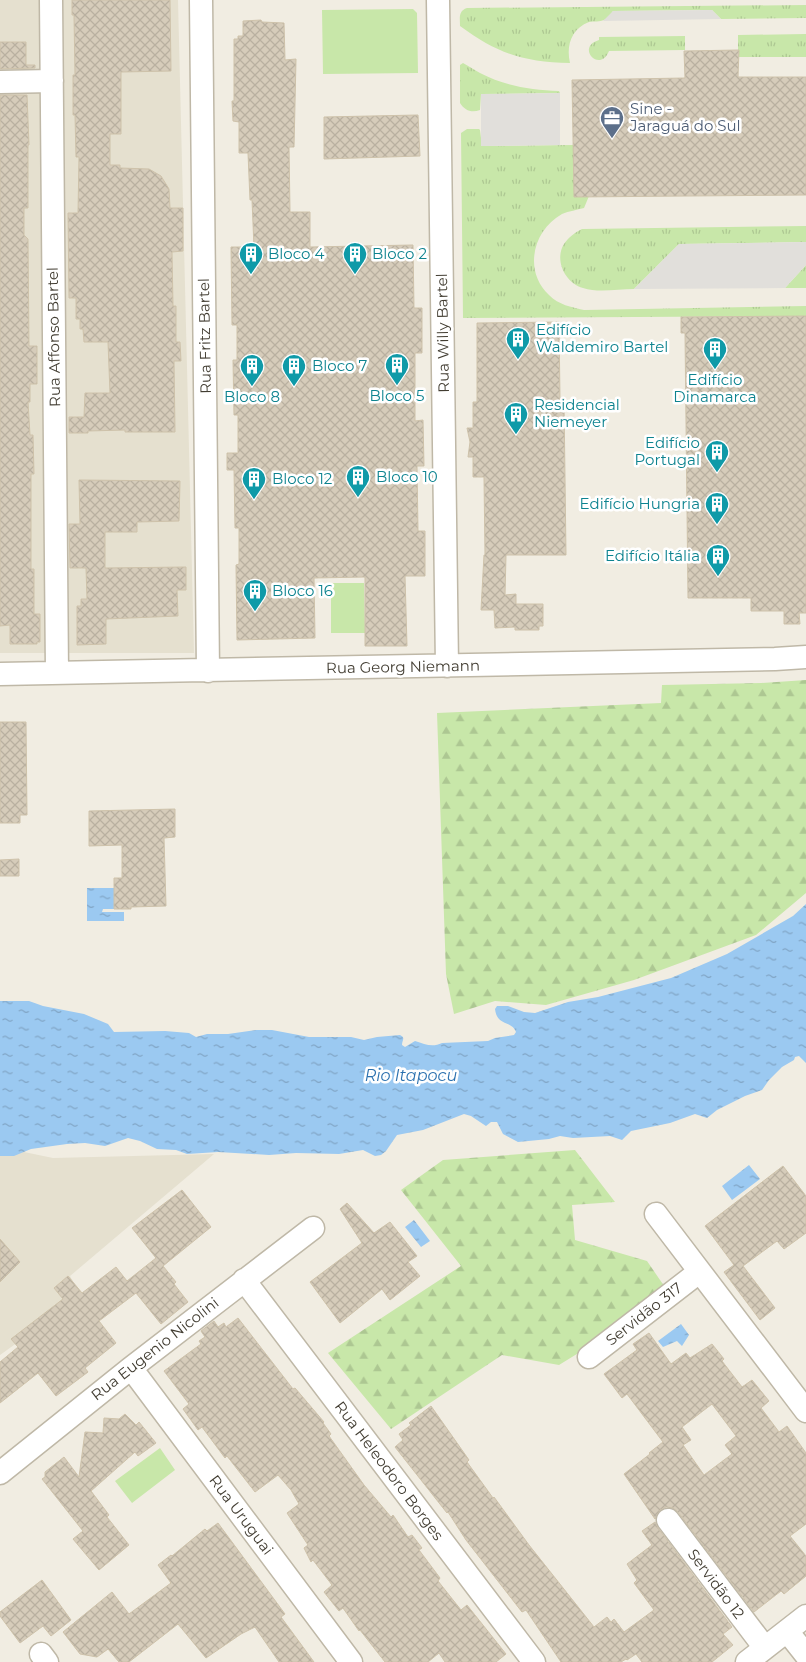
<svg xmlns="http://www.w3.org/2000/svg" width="806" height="1662" font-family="Montserrat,sans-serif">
<defs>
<pattern id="forest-firs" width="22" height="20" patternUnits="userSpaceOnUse" patternTransform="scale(1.25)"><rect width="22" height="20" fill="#c8e7a9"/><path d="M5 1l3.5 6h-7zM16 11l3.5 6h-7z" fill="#adc792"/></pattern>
<pattern id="park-tufts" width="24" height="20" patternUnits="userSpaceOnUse" patternTransform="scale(1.25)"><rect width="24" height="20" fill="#c8e7a9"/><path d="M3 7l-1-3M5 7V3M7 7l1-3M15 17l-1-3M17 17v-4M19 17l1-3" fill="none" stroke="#adc792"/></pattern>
<pattern id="water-ripples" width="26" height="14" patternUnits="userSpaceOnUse" patternTransform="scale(1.25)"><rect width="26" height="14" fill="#9bc9f1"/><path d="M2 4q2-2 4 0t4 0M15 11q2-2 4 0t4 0" fill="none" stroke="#80a4c4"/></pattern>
<pattern id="building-cross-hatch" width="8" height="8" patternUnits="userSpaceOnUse" patternTransform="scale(1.25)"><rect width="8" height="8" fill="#d6ccba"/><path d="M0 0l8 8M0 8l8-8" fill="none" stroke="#b9b0a0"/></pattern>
</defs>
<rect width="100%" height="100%" fill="#f1ede2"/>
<path fill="#e5e0cf" d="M0,0H178L194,653H0Z
M0,1147L53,1158L214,1154L70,1276L81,1297L0,1355Z"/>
<path fill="url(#forest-firs)" d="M806,680V893L756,935L634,980L546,1005L495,1001L454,1014L446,974L437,713L661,703L662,685L761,683Z
M575,1150L615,1202L572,1205L575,1240L647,1261L671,1296L559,1365L502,1355L391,1429L328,1353L461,1266L401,1190L443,1160Z"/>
<path fill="url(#park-tufts)" d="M806,5V18L721,19L712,10L613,11C611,14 608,18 604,20C600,22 594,21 589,22C571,29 566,46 570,63C524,62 498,54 460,26C460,18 458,11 467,8Z
M806,34V57H738V35Z
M685,36V50L609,51C600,74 575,47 599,40V37Z
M463,63C469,66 474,70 480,73C505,86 531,90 559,91L560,93L481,94L480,110C472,113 465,111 460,103V65Z
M467,129H479L480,130L482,146L574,145L589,196L584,208C577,210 569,211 562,214C533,230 523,271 549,295C559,305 571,307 584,310L806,306V316L463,318L461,133Z
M806,226V242L679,244L634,289C618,289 598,293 583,288C565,283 554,260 564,244C569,237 574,233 582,229Z
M806,265V288H785Z"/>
<path fill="#c8e7a9" d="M413,9L417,13L418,73L323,74L322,10Z
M331,583H364L365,633H331Z
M160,1448L175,1470L132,1503L115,1481Z"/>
<path fill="#e1dfdb" d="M712,10L721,19L603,21L613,11Z
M560,93V145L481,146V94Z
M806,242V265L785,288L634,289L679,244Z"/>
<path fill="url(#water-ripples)" d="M87,888H114V909H103L102,912H124V921H87Z
M806,904V1063L799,1056L795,1057L794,1060L782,1067L769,1080L762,1090L745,1096L717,1110L707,1118L695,1114L670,1123L631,1131L622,1140L610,1136L573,1138L560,1136L549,1139L518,1142L503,1134L497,1122H491L486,1126L471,1116L464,1114L423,1130L397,1135L386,1151L381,1155L375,1156L363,1150L339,1154L296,1153L269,1155L218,1152L187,1154L176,1150L157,1149L140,1141L128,1138L105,1146L85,1143L67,1144L31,1149L14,1156H0V1001H29L43,1006L84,1014L108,1024L114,1032L165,1031L189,1033L196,1037L207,1034H228L256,1030H272L309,1037H351L364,1040L377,1037L400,1035C406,1038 402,1040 402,1045L405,1047L415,1041C425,1044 432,1048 442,1043L488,1041L495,1038L514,1035L516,1032C512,1020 497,1027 495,1009L497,1006H508L524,1012L535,1013L568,1002L598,997L671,978L727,954L793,916Z
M749,1165L760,1179L732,1200L722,1186Z
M414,1220L430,1241L421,1247L405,1227Z
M681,1324L689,1335L682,1346L677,1341L663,1347L658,1341Z"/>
<path fill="url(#building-cross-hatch)" stroke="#cec2aa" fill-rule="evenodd" d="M72,0H170L171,71L121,72V134H110V165H120V168L149,169L161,176L169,189L170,208H183V251L172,252L173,306H176V342H180L181,361H174L175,432H125V430L88,431V433H69V417H84L85,393H110L108,342H84L83,329H80V319H76V298H69L68,213H78L79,157H76L75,115H73V75H75L74,15H72Z
M261,20L262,22L284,23L285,60L296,59L294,147H289L290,212H310V247L413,245L414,308H422V353H415V421L423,420L424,466H417L418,531H425V576H405L407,646H365V577L314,578L315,638L237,640L236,565L239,564V528H235L234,470H227V453H238V415H234L233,360H237V325H232L231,247H254L252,200H250L248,153H239V122L233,121L232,101H234V39H238V36H243V21Z
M0,42H26V65H35V68L0,69Z
M739,50L738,77H806V195L574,197L572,80L685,78L684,51Z
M0,95H27L29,145H28V208H24V235L28,239L29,346H37V384H30V402H28L30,435H33L34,474H31V569H34V614H40V642H37V644H10V625L0,626Z
M418,115L420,156L324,159V117Z
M806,316V613H799L800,624H784V611H751V598H688L685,333H681V317Z
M559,322L560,401H564L566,555H506L505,595L516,594V604H543V626H539V630H515V627L495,628L494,610H481L484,555H485L484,477H473V457H468L470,442L467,428H473V402H477V323Z
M79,480L180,481L179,521L137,522V532H105V568L186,567V590H177L178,616L106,619V644L77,645V606H81V599H87L86,568H70L69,524H80Z
M0,722H26L27,815H20V823H0Z
M175,809V837L164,838L166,906L131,907V909H114V878H122V845L89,846V811Z
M19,859V876H0V860Z
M783,1166L806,1196V1233L784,1249L777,1241L743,1266L775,1308L760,1320L724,1272L734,1265L705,1226Z
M182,1190L211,1227L163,1266L176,1282L174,1284L188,1302L161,1324L136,1293L99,1321L116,1343L85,1368L88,1372L56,1396L38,1373L0,1403V1362L18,1347L11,1339L63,1299L54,1288L68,1276L82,1293L116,1267L127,1281L156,1258L132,1228Z
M347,1203L374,1233L390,1222L417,1256L408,1262L420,1276L390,1300L382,1289L340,1323L310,1282L362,1243L340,1209Z
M0,1239L20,1262L0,1282Z
M238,1318L293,1389L295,1388L324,1422L323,1423L331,1434L329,1436L364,1485L391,1517L393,1515L408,1537L412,1535L422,1548L419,1550L440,1578L438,1581L461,1610L467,1605L506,1654L496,1662H445L439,1653L428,1662H385L360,1630L359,1631L343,1608L339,1611L324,1592L332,1585L313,1560L311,1562L304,1548L308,1545L287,1513L299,1504L291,1490L278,1475L255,1492L227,1456L225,1458L202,1427L198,1430L183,1409L189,1404L164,1371L201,1344L199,1341L205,1337L201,1331L214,1321L218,1327L224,1323L226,1327Z
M649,1333L671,1364L686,1353L690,1358L712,1344L724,1359L722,1361L742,1387L752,1380L769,1401L761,1408L779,1432L787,1426L806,1453V1524L790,1536L806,1556V1576L784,1594L781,1591L754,1612L678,1512L673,1508L666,1507L660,1510L655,1519L624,1474L650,1454L649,1453L663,1442L627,1394L622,1398L604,1374L637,1350L633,1344ZM712,1404L736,1436L725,1445L732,1454L704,1475L683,1445L691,1440L682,1427Z
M431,1406L469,1460L467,1462L493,1498L494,1497L529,1545L594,1627L607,1617L611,1622L614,1619L624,1632L654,1610L634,1583L637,1580L627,1564L652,1545L642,1531L655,1522L658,1528L732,1627L723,1634L733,1645L712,1662H642L636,1654L627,1660L626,1659L621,1662H561L526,1610L522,1612L466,1540L448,1512L447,1513L395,1447L403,1440L399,1434L411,1425L409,1423Z
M125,1414L136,1425L139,1422L156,1443L138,1456L135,1452L91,1491L109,1515L107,1517L129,1545L99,1570L73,1539L83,1531L42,1479L45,1477V1472L64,1457L79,1477L85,1432L103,1433L104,1418L119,1419Z
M218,1523L285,1614L281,1617L314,1662H279L255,1627L241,1634L206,1658L178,1624L129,1662H119L108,1649L97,1657L80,1654L63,1632L112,1592L129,1614L171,1583L158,1565L171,1555L172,1556L205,1529L207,1531Z
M42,1580L71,1620L51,1636L43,1626L20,1643L0,1616V1612Z"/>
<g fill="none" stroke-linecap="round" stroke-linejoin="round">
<g stroke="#bfb8a7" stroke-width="25">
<path id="minor" d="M51,0L57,673
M201,0L208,671
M438,0L447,666
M0,82L52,81
M0,674L775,659L806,657
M656,1214L806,1411
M244,1280L534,1662
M589,1357L699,1272
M131,1368L351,1662
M0,1473L131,1368L313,1228
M668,1520L765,1648
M787,1631L806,1655
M41,1654L47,1662
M747,1662L806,1616"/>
</g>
<use href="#minor" stroke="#fff" stroke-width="22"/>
</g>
<defs>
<g id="office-pin" transform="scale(1.25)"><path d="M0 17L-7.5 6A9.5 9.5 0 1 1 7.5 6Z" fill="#5c6f8a" stroke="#fff"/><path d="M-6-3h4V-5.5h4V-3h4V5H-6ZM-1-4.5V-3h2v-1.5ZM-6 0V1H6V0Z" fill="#fff"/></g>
<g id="building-pin" transform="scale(1.25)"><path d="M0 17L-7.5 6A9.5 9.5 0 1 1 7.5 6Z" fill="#0f9aa8" stroke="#fff"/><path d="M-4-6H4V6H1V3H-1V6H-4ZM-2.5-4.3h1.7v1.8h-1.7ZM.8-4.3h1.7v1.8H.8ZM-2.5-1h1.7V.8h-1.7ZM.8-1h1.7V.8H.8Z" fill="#fff"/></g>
</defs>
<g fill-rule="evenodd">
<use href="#office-pin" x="612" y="118"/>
<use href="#building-pin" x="251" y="254"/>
<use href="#building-pin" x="355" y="254"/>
<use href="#building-pin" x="518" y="339"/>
<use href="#building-pin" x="715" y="349"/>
<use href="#building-pin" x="397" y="365"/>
<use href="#building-pin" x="252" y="366"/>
<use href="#building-pin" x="294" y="366"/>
<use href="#building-pin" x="516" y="414"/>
<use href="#building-pin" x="717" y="452"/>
<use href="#building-pin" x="358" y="477"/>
<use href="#building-pin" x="254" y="479"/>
<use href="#building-pin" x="717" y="504"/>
<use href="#building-pin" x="718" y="556"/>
<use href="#building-pin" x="255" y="591"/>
</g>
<g text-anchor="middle" stroke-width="5" stroke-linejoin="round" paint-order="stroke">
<g font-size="15" fill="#4e5e75" stroke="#fff" text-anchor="start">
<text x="630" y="114">Sine -<tspan x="630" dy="17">Jaraguá do Sul</tspan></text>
</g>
<g font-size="15" fill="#0d838f" stroke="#fff" text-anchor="start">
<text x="268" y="259">Bloco 4</text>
<text x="372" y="259">Bloco 2</text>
<text x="536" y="335">Edifício<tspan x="536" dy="17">Waldemiro Bartel</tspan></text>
<text x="312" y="371">Bloco 7</text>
<text x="715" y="385" text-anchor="middle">Edifício<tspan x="715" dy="17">Dinamarca</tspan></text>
<text x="397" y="401" text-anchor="middle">Bloco 5</text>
<text x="252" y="402" text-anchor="middle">Bloco 8</text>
<text x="534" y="410">Residencial<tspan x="534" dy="17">Niemeyer</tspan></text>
<text x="700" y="448" text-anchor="end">Edifício<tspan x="700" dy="17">Portugal</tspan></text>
<text x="376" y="482">Bloco 10</text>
<text x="272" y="484">Bloco 12</text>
<text x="700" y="509" text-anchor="end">Edifício Hungria</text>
<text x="700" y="561" text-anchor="end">Edifício Itália</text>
<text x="272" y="596">Bloco 16</text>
</g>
<g font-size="15" fill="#423d32" stroke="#fff">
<text transform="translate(443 333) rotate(-91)" y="5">Rua Willy Bartel</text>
<text transform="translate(205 336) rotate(-91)" y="5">Rua Fritz Bartel</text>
<text transform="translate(54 337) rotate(-91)" y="5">Rua Affonso Bartel</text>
<text transform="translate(403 667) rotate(-1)" y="5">Rua Georg Niemann</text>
<text transform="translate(644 1314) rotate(-38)" y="5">Servidão 317</text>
<text transform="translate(155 1349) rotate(-38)" y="5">Rua Eugenio Nicolini</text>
<text transform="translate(389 1471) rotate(53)" y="5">Rua Heleodoro Borges</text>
<text transform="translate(241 1515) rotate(53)" y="5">Rua Uruguai</text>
<text transform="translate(716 1584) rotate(53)" y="5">Servidão 12</text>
</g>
<g font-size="16" font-style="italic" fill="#2b71af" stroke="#fff">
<text x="411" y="1081">Rio Itapocu</text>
</g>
</g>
</svg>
